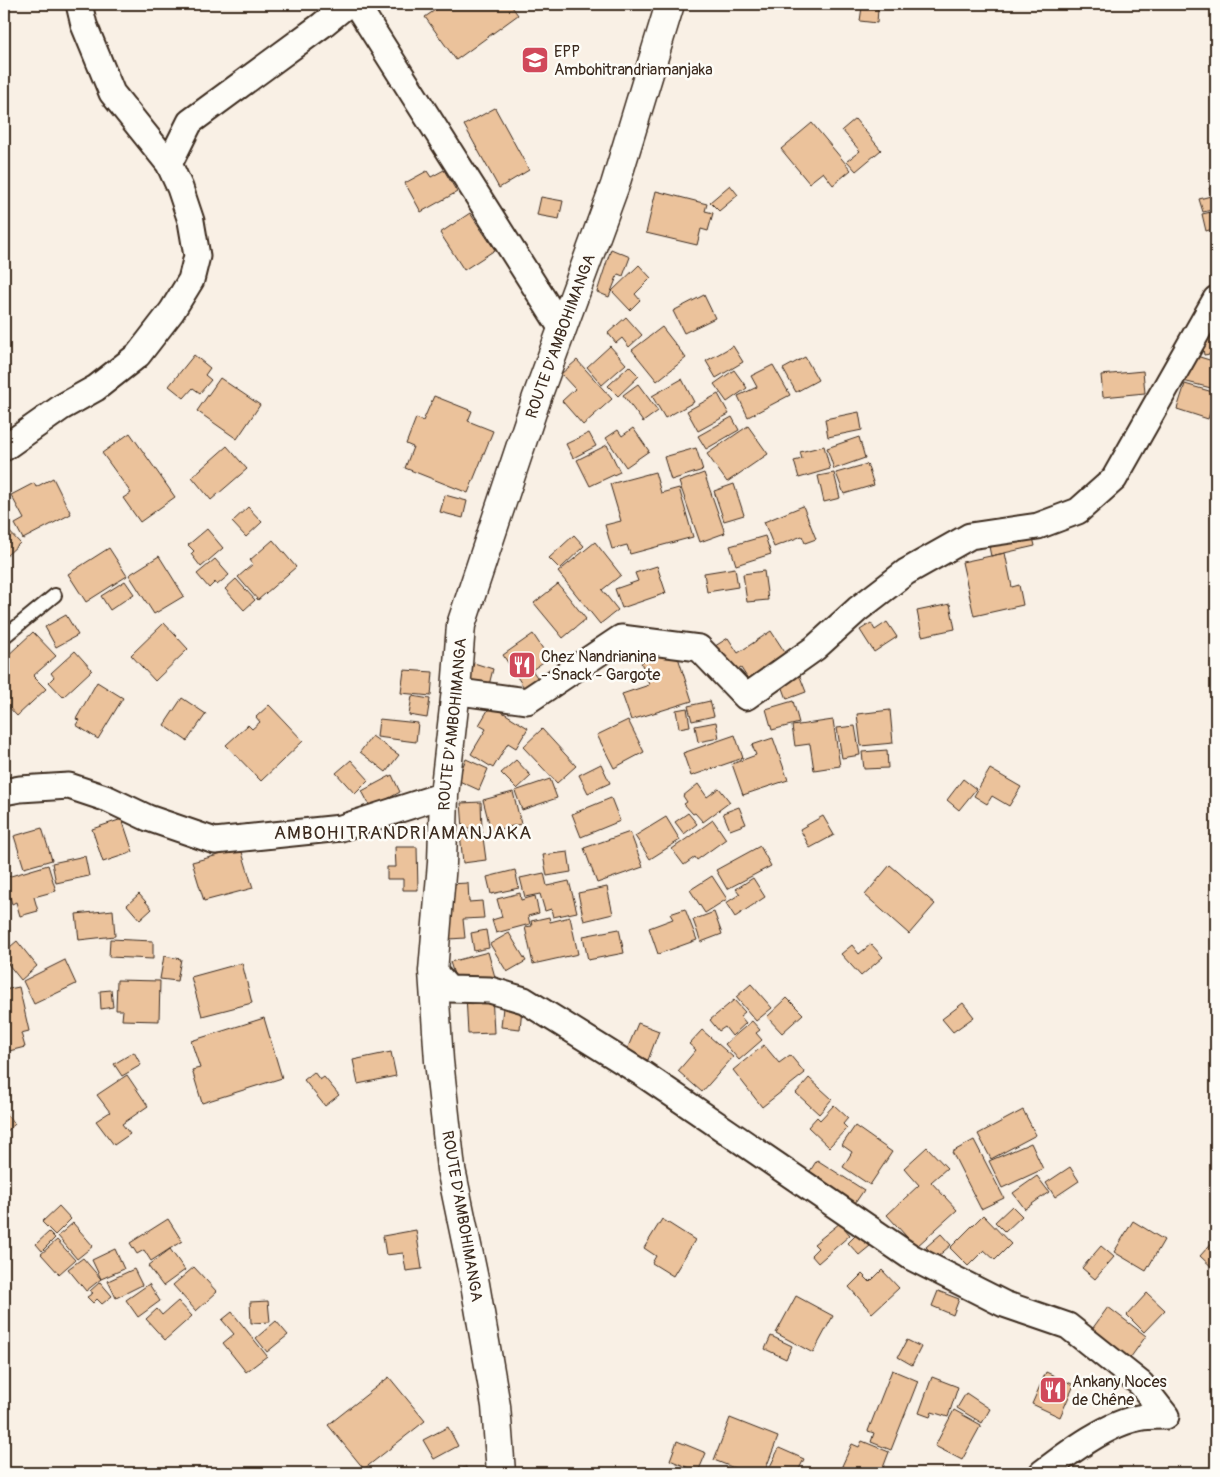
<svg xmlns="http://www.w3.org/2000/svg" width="1220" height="1477" font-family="Pangolin,sans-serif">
<rect width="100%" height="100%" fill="#f9f0e5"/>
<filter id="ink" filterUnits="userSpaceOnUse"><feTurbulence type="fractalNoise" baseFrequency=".02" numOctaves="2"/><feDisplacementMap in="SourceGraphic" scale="10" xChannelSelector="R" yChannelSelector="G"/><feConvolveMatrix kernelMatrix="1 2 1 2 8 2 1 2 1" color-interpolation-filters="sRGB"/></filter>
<g filter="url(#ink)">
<path fill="#ebc29b" stroke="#3b2a1e" d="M444,4H510L518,15L456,60L425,17Z
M862,7L878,9L877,23L860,21Z
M495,108L529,170L499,188L464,125Z
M855,119L881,150L856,171L847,161L860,151L842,130Z
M812,123L851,170L833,185L823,172L809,183L781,149Z
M444,170L457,192L421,212L405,183L427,171L431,177Z
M730,185L738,195L719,211L710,202Z
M1216,186V209L1203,212L1199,199L1211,196L1209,188Z
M656,191L707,204L705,211L713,213L708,231L701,229L697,245L646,233Z
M541,197L563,201L559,219L537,215Z
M1216,211V228L1206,231L1202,214Z
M470,213L495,250L464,270L440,233Z
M611,249L630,257L623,276L618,274L609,297L597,292Z
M639,265L651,278L635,294L640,300L630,310L612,291Z
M704,295L715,318L684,333L673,311Z
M626,317L642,335L629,347L622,338L616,343L608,333Z
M662,327L686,358L657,381L632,350Z
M1216,334V353L1204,355L1201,336Z
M610,346L626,364L602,385L587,367Z
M733,346L743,362L716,378L706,361Z
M1190,354L1216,362L1215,389L1183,381Z
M194,355L210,368L205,375L211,380L200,393L193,388L184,398L169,386Z
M805,357L818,380L796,392L783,369Z
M577,360L612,399L583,425L562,401L575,389L561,374Z
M773,365L790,395L748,417L738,396L757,387L751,376Z
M629,366L639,376L618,396L608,386Z
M734,370L747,388L727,402L714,384Z
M1143,371L1145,393L1103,397L1101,375Z
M220,378L260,405L237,439L197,411Z
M682,379L694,402L665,418L652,396Z
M638,384L658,411L643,422L623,395Z
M1185,384L1216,393L1208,419L1177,409Z
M718,394L729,414L698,431L687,411Z
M434,396L472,411L468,421L493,431L468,493L405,468L413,447L406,444L416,418L423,421Z
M859,412L862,430L828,437L825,419Z
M732,417L739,430L706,449L698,436Z
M748,426L768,454L727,482L707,454Z
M633,428L649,451L626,467L606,438L618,430L622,436Z
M130,433L175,497L140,522L123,498L131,493L102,453Z
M589,433L596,446L573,458L566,444Z
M859,437L865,458L834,469L827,448Z
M607,445L620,472L590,486L577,460Z
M227,446L247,469L211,500L192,477Z
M824,446L830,469L799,478L794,461L802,459L800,452Z
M696,448L703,470L671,480L664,457Z
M867,464L874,485L844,494L836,473Z
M655,472L661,493L679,488L693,537L630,554L627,545L612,549L605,525L621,521L610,484Z
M704,473L725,533L700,542L679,482Z
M834,473L840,498L824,502L818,476Z
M53,478L71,514L23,539L15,524L24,519L11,495L34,483L36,487Z
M734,484L744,515L724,521L714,491Z
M445,495L467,501L463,518L440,512Z
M803,506L816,539L805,543L802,536L774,547L764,522Z
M248,507L262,522L246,537L232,522Z
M5,527L20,543L4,558V528Z
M207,529L223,548L201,567L191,554L194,551L188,545Z
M1032,533L1035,546L991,556L988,542Z
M574,535L584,546L560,569L549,558Z
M765,536L771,554L736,565L730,546Z
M273,540L296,567L258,600L238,577L253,564L250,560Z
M595,542L621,575L602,590L618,610L600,624L558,572Z
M109,548L127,576L86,602L68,574Z
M1005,553L1012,587L1019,585L1023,605L974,616L962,562Z
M159,556L184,596L154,614L129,575Z
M215,559L229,575L217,585L215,582L209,588L197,574Z
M657,566L666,593L622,608L615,589L638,581L635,573Z
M735,568L738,587L707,592L704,573Z
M764,571L768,600L747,602L743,574Z
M236,579L255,600L244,610L225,589Z
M125,581L134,594L110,610L101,596Z
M558,584L586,619L563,638L534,603Z
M950,604L955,629L922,636L917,611Z
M66,615L78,635L56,647L45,627Z
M887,622L897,637L874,652L860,630L871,623L875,630Z
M164,623L188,649L155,681L131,655Z
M771,631L788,657L750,682L741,668L730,675L712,648L728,638L738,653Z
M33,632L56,656L33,676L46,689L17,716L4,702V659Z
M533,634L549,658L532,670L539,680L525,689L503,655Z
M75,651L92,670L63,697L49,682L54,677L51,673Z
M676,651L692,701L631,720L622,694L649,685L641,662Z
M474,663L493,669L489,685L469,680Z
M404,670L433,672L431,696L401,693Z
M799,674L806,692L787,699L780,680Z
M97,682L123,698L98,739L76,725L79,720L76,719Z
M412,696L430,699L427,718L409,715Z
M182,698L206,714L187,741L164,725Z
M710,701L714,716L692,721L688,706Z
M793,701L799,723L772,730L766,709Z
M269,705L303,741L261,781L226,745L248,725L252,729L260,722L256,717Z
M491,705L528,728L516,748L508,743L493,768L471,754L486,729L479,725Z
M687,708L690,726L679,728L676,710Z
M890,710L893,743L861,746L857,714Z
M379,719L418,723L416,742L377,737Z
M628,720L644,752L614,768L597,735Z
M833,720L840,766L814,770L810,744L795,746L792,726Z
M716,722L719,738L698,742L695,726Z
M855,726L860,755L842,758L837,728Z
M542,729L576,766L557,783L523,747Z
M735,735L743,758L691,776L683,753Z
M372,736L399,755L386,772L360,752Z
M773,738L788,780L743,795L732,764L756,755L752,745Z
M887,750L888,768L864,769L862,752Z
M466,759L488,769L479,790L457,780Z
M351,760L369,780L355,794L336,773Z
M516,760L531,776L517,789L501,773Z
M601,764L610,783L588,793L579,775Z
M990,769L1021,787L1009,806L992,796L987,804L974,796Z
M392,775L400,792L371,808L362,791Z
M550,779L557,798L522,810L515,791Z
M963,779L976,789L959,810L947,800Z
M698,784L707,797L719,788L730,802L703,822L695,813L693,814L684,804L687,802L683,796Z
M513,792L521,824L491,831L483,800Z
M611,798L620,821L581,837L572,814Z
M481,802L482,828H463L461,803Z
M739,807L746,824L730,830L723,813Z
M688,813L697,824L684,834L675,822Z
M823,816L834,835L810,848L800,829Z
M666,817L680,840L650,859L635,836Z
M122,819L133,852L103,862L92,829Z
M713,820L726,839L697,860L695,857L684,865L672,849Z
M42,828L52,860L24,868L14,836Z
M482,830L486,860L463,863L460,833Z
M630,832L643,867L597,883L584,848Z
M760,846L771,866L727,889L716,870Z
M395,847H417L418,890H403V879H387V867H396Z
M241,849L253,888L204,901L192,862Z
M568,852L571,872L547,876L543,855Z
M85,856L89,876L56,883L52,863Z
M48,865L56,891L34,897L38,911L20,916L16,902L12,904L4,878Z
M890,865L935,904L909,934L865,895Z
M515,870L519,888L491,894L487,877Z
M544,873L547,886L569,881L577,912L553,917L551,909L545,911L540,894L525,897L520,878Z
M712,876L727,899L705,913L690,890Z
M753,878L765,897L735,917L726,903L740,894L736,889Z
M468,883L469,902L482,901L484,918L463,919L465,938L449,939L446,912L452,911L449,884Z
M607,887L613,914L584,921L578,893Z
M520,893L521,900L535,896L539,913L528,916L530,924L496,933L492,920L502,917L497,899Z
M139,894L152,909L140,920L127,905Z
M685,909L697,940L658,954L649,928L673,919L670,914Z
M113,910L115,936L79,940L76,914Z
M714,912L722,934L701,942L693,920Z
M549,917L550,922L570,917L578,954L533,964L525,927L532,926L531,921Z
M619,929L624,953L588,960L583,936Z
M486,930L489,948L474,951L471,933Z
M509,933L526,961L507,972L490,944Z
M110,939L153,941V959L109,957Z
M17,941L37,966L21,980L4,959V952Z
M871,944L883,957L861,976L841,954L852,945L859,954Z
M488,952L495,977L458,987L450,962Z
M164,956L181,959L177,981L160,979Z
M65,960L76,984L34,1004L23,981Z
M242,963L252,1003L202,1016L191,977Z
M117,980L160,981L159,1021L122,1020L123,1010H116Z
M751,984L772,1008L756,1021L736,997Z
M19,987L29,1031L21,1033L25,1047L9,1051L4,1029V990Z
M111,990L113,1007L101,1009L100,991Z
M492,993L494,1033L468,1034L466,994Z
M787,998L803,1014L782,1033L767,1017Z
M734,1000L745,1012L740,1016L746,1023L732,1036L725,1027L719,1031L710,1020Z
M963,1003L974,1017L953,1032L942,1019Z
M503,1007L522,1008L520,1029L501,1027Z
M264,1018L282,1078L202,1103L192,1070L200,1068L191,1041Z
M752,1021L760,1030L756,1033L762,1040L739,1060L725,1044Z
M638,1023L659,1031L648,1060L626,1052Z
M702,1030L733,1057L702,1092L678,1071L696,1050L689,1044Z
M764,1045L779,1063L790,1055L805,1073L762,1107L733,1070Z
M134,1052L141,1065L122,1076L114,1064Z
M391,1052L396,1076L358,1084L353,1060Z
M314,1072L320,1080L324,1077L339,1095L325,1106L304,1080Z
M127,1075L148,1106L122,1124L130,1134L114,1145L96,1121L110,1112L97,1095Z
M809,1078L832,1099L819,1114L796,1093Z
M834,1105L848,1118L843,1124L847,1128L829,1147L808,1127L817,1117L820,1120Z
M1023,1110L1036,1135L991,1159L978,1134Z
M4,1112L15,1124L4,1134Z
M855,1126L892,1152L870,1185L843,1167L852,1152L842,1145Z
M974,1140L1004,1198L981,1209L952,1152Z
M1031,1143L1043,1169L1002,1188L989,1161Z
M927,1147L947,1168L931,1182L957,1210L916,1247L887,1215L919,1185L904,1168Z
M817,1160L864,1190L851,1209L805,1179Z
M1070,1167L1079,1181L1055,1197L1046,1183Z
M1037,1176L1049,1192L1025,1209L1013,1193Z
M59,1206L71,1219L55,1235L42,1222Z
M1012,1206L1022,1216L1005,1232L995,1222Z
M983,1215L1011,1244L995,1260L984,1250L968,1266L950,1248Z
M168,1219L182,1241L151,1261L144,1250L137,1254L130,1243Z
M662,1219L695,1240L673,1276L652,1263L656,1256L644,1248Z
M1133,1221L1164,1240L1146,1271L1114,1252Z
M73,1223L93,1246L77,1259L58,1236Z
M840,1223L850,1235L818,1263L811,1255L818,1248L814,1244Z
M416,1230L422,1269L406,1271L403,1253L386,1255L383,1236Z
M49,1232L55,1238L42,1251L36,1244Z
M858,1233L870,1246L859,1255L848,1243Z
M941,1234L951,1245L936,1258L926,1247Z
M1216,1238V1271L1200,1256Z
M57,1240L75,1260L59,1274L41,1254Z
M1101,1246L1114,1257L1095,1279L1082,1268Z
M115,1249L124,1269L101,1279L92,1260Z
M170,1249L185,1270L163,1286L148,1266Z
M83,1258L101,1279L86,1291L68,1269Z
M194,1267L217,1292L196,1311L173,1285Z
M134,1269L142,1285L116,1298L108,1281Z
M882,1270L899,1288L872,1313L849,1287L862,1274L870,1282Z
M100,1282L112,1296L102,1304L97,1299L93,1303L87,1297L93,1293L90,1291Z
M149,1284L160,1301L138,1317L126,1300Z
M938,1291L959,1299L953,1315L932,1306Z
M1147,1293L1165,1310L1144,1332L1127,1315Z
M796,1296L833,1316L813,1353L776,1333Z
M178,1301L192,1316L165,1340L146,1319L157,1309L162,1315Z
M268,1301L270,1322L251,1323L250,1302Z
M1108,1307L1146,1336L1128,1361L1090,1332Z
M232,1312L267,1356L246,1372L223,1343L234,1334L222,1320Z
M276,1321L288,1335L267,1352L256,1338Z
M771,1336L792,1346L786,1359L765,1349Z
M907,1340L921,1347L912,1365L898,1357Z
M892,1370L918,1381L891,1450L871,1442L874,1433L868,1431Z
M1046,1372L1074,1385L1060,1417L1032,1404Z
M389,1377L425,1421L364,1469L328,1425Z
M932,1377L958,1387L948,1417L932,1412L930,1417L919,1413Z
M966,1393L990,1409L982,1423L957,1408Z
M954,1410L981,1425L962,1460L935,1446Z
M730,1418L778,1437L764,1473H747L714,1460Z
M448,1427L458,1446L434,1459L423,1440Z
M677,1441L706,1453L698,1472L670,1460Z
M862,1441L889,1452L881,1473H849L850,1470L842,1466L852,1444L859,1447Z
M779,1448L804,1459L797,1473H767Z
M466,1467L468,1473H446Z"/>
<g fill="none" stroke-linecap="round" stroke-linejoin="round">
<g stroke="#3b2a1e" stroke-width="16">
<path id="lane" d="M4,637L55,595"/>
</g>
<g stroke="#3b2a1e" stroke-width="29">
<path id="street" d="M356,4L562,329
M169,164L190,122L322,25L344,7V4
M4,448L62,407L96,388L138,355L172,311L191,280L197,256L191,221L180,188L169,164L112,93L84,25L79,4
M456,690L460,692L527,701L621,638L699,648L746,697L815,648L858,609L906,572L970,536L1038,526L1078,511L1114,479L1216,299
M4,792L20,789L69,786L108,799L148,818L215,841L341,828L444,795
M433,971L449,989L490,990L524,1000L643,1074L911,1257L1004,1304L1068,1326L1141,1384L1166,1416
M1042,1473C1068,1453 1109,1422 1143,1417C1151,1416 1158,1416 1166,1416"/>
</g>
<g stroke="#3b2a1e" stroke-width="31">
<g id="secondary">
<path id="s1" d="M501,1473L496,1406L475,1284L451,1169L439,1061L433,971L442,863L444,795L456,690L461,625L537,397L615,185L670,4"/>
</g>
</g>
<use href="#lane" stroke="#fdfcf7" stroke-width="12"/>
<use href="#street" stroke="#fdfcf7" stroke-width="25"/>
<use href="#secondary" stroke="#fdfcf7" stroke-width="28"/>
</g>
</g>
<defs>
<g id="school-square" transform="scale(1.4375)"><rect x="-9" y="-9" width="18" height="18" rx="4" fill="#d1495b" stroke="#fdfcf7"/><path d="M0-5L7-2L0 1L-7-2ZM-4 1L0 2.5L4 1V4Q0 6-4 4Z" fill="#fff"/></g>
<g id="restaurant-square" transform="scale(1.4375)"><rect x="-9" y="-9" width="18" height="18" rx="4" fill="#d1495b" stroke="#fdfcf7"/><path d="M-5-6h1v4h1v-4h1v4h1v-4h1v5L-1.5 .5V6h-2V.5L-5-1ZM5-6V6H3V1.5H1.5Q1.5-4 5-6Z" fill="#fff"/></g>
</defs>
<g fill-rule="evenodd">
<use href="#school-square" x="535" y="60"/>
<use href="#restaurant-square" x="522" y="665"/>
<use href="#restaurant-square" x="1053" y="1390"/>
</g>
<g text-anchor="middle" stroke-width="5" stroke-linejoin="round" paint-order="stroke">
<g font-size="16" fill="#3b2a1e" stroke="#fdfcf7" text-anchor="start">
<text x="554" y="57">EPP<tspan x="554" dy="18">Ambohitrandriamanjaka</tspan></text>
<text x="541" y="662">Chez Nandrianina<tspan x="541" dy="18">- Snack - Gargote</tspan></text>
<text x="1072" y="1387">Ankany Noces<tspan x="1072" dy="18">de Chêne</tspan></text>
</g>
<g font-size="16" fill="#3b2a1e" stroke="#fdfcf7">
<text dy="6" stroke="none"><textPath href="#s1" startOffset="1160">ROUTE D'AMBOHIMANGA</textPath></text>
<text dy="6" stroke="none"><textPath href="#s1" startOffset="755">ROUTE D'AMBOHIMANGA</textPath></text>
<text transform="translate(463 1216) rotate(80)" y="6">ROUTE D'AMBOHIMANGA</text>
</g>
<g font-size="19" letter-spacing="1" fill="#3b2a1e" stroke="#fdfcf7">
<text x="403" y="839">AMBOHITRANDRIAMANJAKA</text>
</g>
</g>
<rect width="1220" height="1477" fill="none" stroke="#fdfcf7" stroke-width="20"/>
<rect x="10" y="10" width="1200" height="1457" fill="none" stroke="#3b2a1e" stroke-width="2" filter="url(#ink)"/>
</svg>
